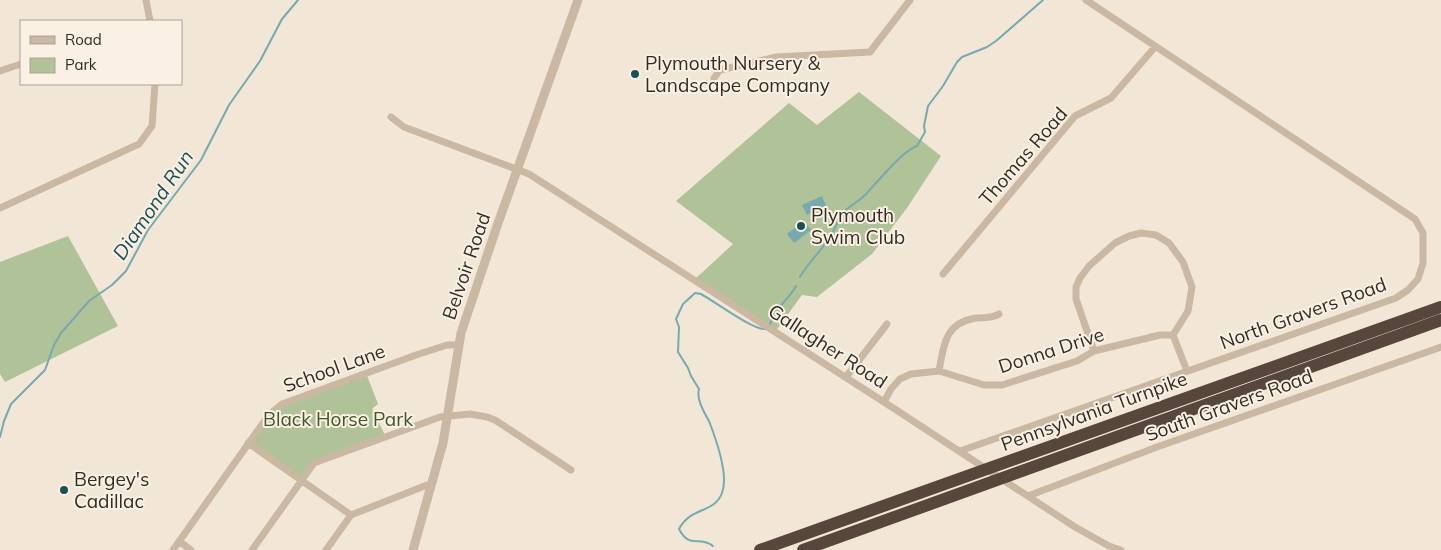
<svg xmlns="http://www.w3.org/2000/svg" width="1441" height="550" font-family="Mulish,sans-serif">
<rect width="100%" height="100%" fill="#f2e7d7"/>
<path fill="#b0c297" d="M859,92L941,156L907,208L872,254L817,297L802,295L775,332L694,280L733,244L676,201L789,103L817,125Z
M68,236L118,326L5,382L0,374V262Z
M366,373L378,404L372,409L386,437L315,463L302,480L248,443L282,404Z"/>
<path fill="#75aab0" d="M822,196L826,206L807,215L802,205Z
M804,221L811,230L794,243L787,234Z"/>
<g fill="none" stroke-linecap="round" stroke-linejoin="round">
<path stroke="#75aab0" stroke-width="2" d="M800,277C808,263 821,251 830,237C835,229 838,220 843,213C849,206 858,202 864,196C876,184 903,150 917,146L925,132L924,126L928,106L943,86L957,62L962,57L987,47L996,41L1043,0
M770,324C774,308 789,300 796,286
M0,437L4,421L11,404L45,370L54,345L61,333L89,301L112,285L126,271L148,230L201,160L229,105L260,61L282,19L298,0
M713,546C699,535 690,550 679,529C691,506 714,514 722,493C729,475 716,439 709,421C704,412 696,399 699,389L691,376L688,368L678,352L679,327L676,319L683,304L695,293L701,294C714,301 753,330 765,329"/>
<path stroke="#cbb8a3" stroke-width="7" d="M146,0L150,21
M0,71L21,64
M714,78L720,70L776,57L870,52L910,0
M391,117L404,127L529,174L884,402L1075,527L1109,546L1121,550
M0,208L139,144L152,126L155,84
M943,274L1075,116L1111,98L1155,47
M1094,351L1076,299V287L1080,278L1089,266L1115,243L1129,236L1141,233L1156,235L1169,243L1183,262L1192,287L1188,311L1173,335
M939,371C944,344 945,323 976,318C985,317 991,319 999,314
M846,377L887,324
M884,402L891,389L900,379L911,374L939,371L984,385H1002L1077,361L1094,351L1160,335H1173L1187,371
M248,443L351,515
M960,451L1396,298L1408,290L1418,279L1423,263V233L1415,219L1086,0
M1028,496L1157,447L1441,347
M179,541L191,550
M173,550L268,416L282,404L416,355L447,345H457
M252,550L314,463L440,417L470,414L487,417L495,420L571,470
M326,550L351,515L427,485L431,487"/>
<path stroke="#cbb8a3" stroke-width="9" d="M413,550L443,443L461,333L497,226L578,0"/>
<path stroke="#57463c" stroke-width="12" d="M760,550L1441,307
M803,550L1441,320"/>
</g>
<g fill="#195058" stroke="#faf1e4" stroke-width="2">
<circle cx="635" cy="74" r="5"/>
<circle cx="801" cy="226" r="5"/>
<circle cx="64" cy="490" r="5"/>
</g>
<g text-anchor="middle" stroke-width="4" stroke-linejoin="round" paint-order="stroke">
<g font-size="19" fill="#352b25" stroke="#faf1e4" text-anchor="start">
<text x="645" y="70">Plymouth Nursery &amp;<tspan x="645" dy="22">Landscape Company</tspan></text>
<text x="811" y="222">Plymouth<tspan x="811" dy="22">Swim Club</tspan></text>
<text x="74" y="486">Bergey's<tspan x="74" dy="22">Cadillac</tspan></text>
</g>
<g font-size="19" fill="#352b25" stroke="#faf1e4">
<text transform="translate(1023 156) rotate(-49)" y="7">Thomas Road</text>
<text transform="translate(466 266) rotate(-71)" y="7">Belvoir Road</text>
<text transform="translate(1303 313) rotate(-20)" y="7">North Gravers Road</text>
<text transform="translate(828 346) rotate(33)" y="7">Gallagher Road</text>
<text transform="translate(1051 350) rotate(-18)" y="7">Donna Drive</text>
<text transform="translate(334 368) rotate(-20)" y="7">School Lane</text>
<text transform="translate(1229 405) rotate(-20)" y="7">South Gravers Road</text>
<text transform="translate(1094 411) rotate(-20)" y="7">Pennsylvania Turnpike</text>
</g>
<g font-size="19" fill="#415528" stroke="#faf1e4">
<text x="338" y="426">Black Horse Park</text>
</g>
<g font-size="20" font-style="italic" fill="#195058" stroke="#faf1e4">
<text transform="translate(153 205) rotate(-56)" y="7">Diamond Run</text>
</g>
</g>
<rect x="20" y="20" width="162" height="65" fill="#faf1e4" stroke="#aba298"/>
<rect x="30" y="36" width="25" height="8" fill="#cbb8a3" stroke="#aba298"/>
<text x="65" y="45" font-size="15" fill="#352b25">Road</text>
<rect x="30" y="58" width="25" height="15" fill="#b0c297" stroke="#aba298"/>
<text x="65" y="70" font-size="15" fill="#352b25">Park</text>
</svg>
